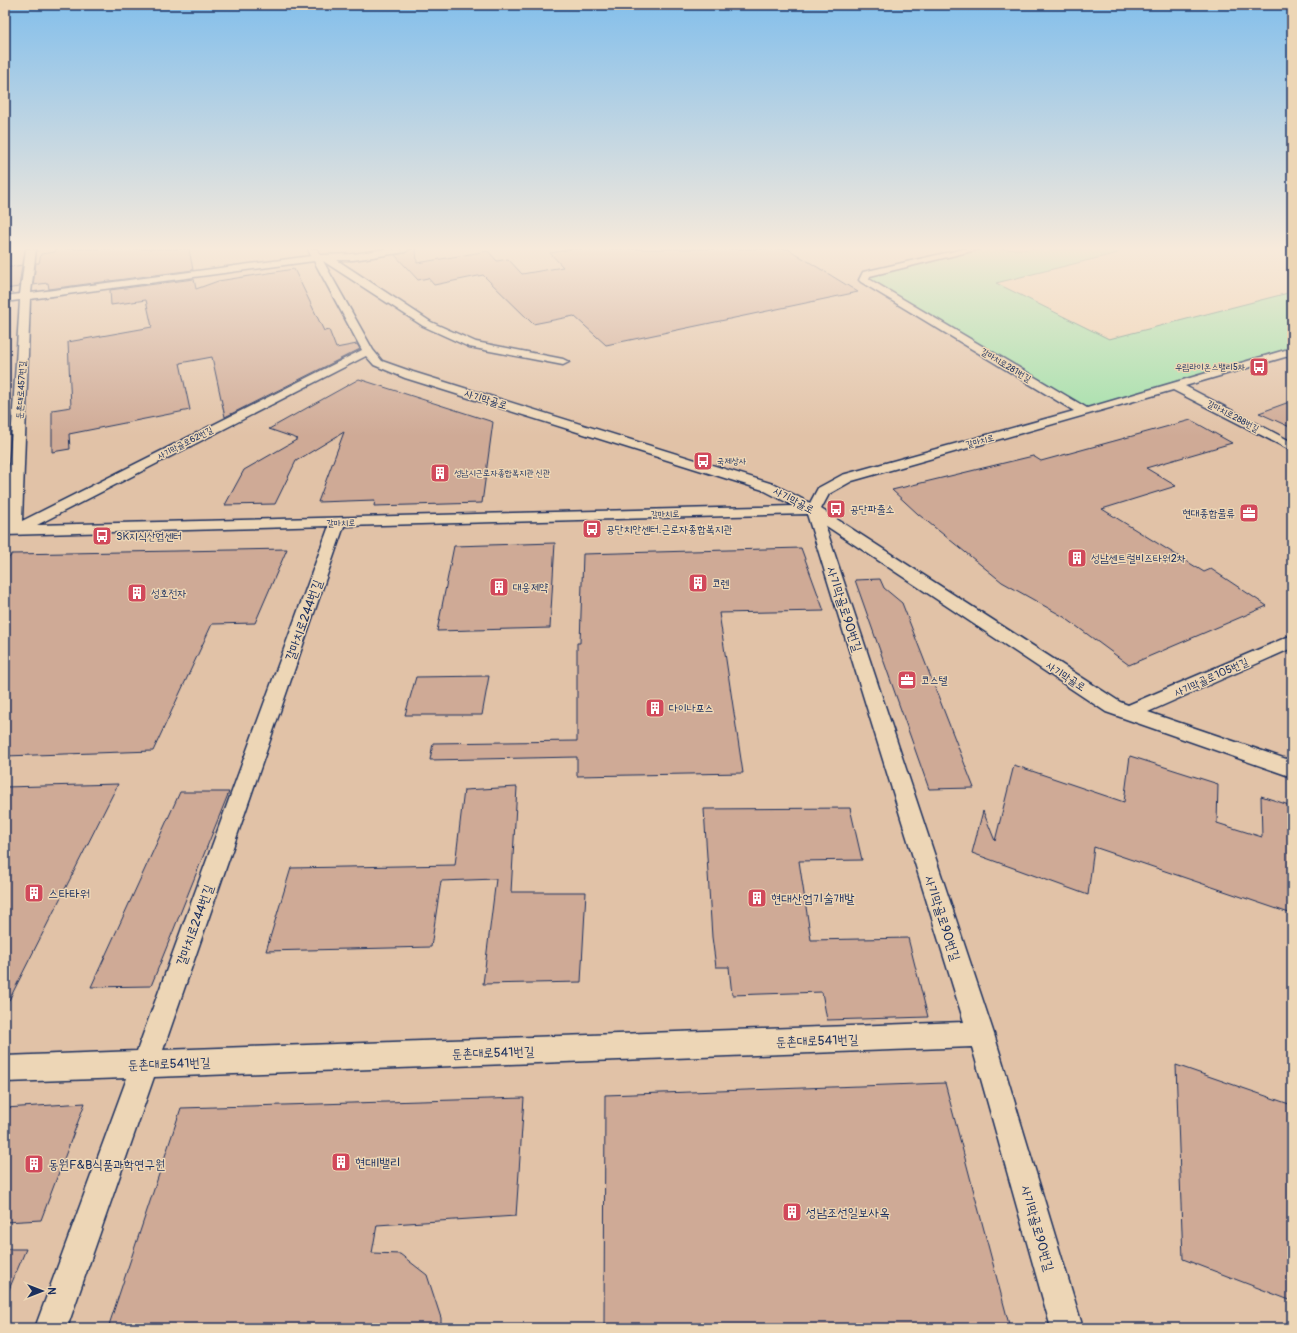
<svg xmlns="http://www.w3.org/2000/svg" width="1297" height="1333" font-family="Pangolin,'Poor Story',sans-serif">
<rect width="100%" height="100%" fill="#eed0b0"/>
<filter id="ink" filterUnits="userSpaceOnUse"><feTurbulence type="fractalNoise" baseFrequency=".025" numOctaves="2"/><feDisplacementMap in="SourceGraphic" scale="8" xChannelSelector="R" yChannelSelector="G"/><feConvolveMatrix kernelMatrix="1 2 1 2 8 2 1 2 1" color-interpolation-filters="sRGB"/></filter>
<g filter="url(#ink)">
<path fill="#e1c2a7" d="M5,249H976L866,274L1090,409L1292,351V1328H5Z"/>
<path fill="#a0e0a9" stroke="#5e8884" d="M976,249H1109L1118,253L996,283L1109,339L1292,292V351L1090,409L864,280L866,274Z"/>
<path fill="#cfaa96" stroke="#1b2f5e" d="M55,249H189L193,270L49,289L48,283L33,285L36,263H39L41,254L55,252Z
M410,249H416L417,263L488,251L497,261L508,259L522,274L563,267L550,253L572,249H788L858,292L606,345L574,316L533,324L483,275L434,285L428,278L418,280L395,255L405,253Z
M22,265L19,287L5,289V268Z
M294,269L324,331L329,330L336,348L357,344L360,349L225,417L212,357L180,363L190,410L69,434L70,449L52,452V410L71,407L68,342L152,327L146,300L111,305L110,290L194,279L196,289L218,281Z
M359,379L493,422L482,503L374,506L375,500L318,502L344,432L296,461L275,504L225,505L244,470L298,439L269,429Z
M1292,401V428L1259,413Z
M1191,420L1232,443L1146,468L1176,486L1102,509L1204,572L1211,569L1267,606L1129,665L1064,617L1002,582L918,514L892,490L1033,456L1041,461Z
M555,543L550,628L437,631L454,546Z
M801,548L824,611L719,613L743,773L577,776V757L430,760L433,743L577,741V643H580L583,554Z
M287,549L255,623L212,624L153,751L5,756V563L12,554Z
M880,579L884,588L902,603L974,788L929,789L855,580Z
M489,676L482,715H405L416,677Z
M1130,756L1218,784L1217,823L1262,837L1261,796L1292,806V914L1094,847L1088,895L972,853L983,811L995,841L1014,765L1124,802Z
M118,784L5,1008V787Z
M517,787L511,892H586L581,982L483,984L496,879L441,881L431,947L266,951L291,868L455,865L464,790Z
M180,792H229L151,986L91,987Z
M850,808L862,860L799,861L811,940L908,938L928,1017L827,1020L822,992L732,995L729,967H716L712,937L704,809Z
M1176,1065L1292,1105V1301L1183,1259Z
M945,1083L1010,1328H604L605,1095Z
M524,1098L516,1216L377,1225L372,1253L400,1254L427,1275L441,1318V1328H108L181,1108Z
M85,1103L41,1220L5,1222V1108Z
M5,1249H26L5,1299Z"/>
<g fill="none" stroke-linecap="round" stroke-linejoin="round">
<g stroke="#1b2f5e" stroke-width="3">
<path id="minor" d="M26,249H36L31,293L311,256L308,249H317L320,255L353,254L385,249H409L405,252L353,260H337L431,322L476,342L563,359L569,362L563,365L469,347L423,326L323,261L373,350L382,361L413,372L773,484L810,503L818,488L842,475L1074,411L861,282L859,280L863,272L963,249H980L870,276L869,279L1087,408L1292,348V355L1185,386L1292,442V451L1173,390L852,481L829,494L821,509L1120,702L1128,705L1292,635V648L1148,712L1292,761V777L1106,712L825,525L994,1034L1083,1328H1051L972,1047L154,1077L67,1328H35L127,1078L5,1082V1056L137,1051L329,526L5,535L20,300L5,302V296L20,294ZM314,261L362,350L22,521L30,299ZM366,356L374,365L405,378L763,490L794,506L37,525ZM807,514L964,1022L163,1050L344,526Z"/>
</g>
<use href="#minor" fill="#edd6b6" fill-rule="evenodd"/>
</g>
</g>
<linearGradient id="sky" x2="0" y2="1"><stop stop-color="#84bfeb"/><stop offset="0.57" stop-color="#f7eadb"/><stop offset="1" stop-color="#f7eadb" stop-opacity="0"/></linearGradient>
<rect width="1297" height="436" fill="url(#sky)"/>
<defs>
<g id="bus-square" transform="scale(1)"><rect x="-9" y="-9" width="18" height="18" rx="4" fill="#d1495b" stroke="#edd6b6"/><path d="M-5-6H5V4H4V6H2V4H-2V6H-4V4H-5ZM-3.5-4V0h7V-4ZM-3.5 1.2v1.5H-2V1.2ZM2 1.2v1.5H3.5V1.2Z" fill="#fff"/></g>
<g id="building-square" transform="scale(1)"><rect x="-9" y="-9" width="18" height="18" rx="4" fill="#d1495b" stroke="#edd6b6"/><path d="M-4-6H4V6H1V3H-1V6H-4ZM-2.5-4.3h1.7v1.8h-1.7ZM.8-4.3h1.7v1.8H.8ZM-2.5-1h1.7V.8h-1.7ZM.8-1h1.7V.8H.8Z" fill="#fff"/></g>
<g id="office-square" transform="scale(1)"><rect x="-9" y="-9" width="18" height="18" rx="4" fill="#d1495b" stroke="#edd6b6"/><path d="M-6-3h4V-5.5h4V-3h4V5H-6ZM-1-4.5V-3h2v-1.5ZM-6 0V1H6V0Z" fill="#fff"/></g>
</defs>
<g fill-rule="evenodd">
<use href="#bus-square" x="1259" y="367"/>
<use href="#bus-square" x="703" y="461"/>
<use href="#building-square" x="440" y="473"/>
<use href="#bus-square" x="836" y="509"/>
<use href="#office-square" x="1249" y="513"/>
<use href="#bus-square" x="592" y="529"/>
<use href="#bus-square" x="102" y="536"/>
<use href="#building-square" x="1077" y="558"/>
<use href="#building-square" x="698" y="583"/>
<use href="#building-square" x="499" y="587"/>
<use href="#building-square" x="137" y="593"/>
<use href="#office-square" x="907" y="680"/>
<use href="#building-square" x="655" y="708"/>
<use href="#building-square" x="34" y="893"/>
<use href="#building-square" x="757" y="898"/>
<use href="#building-square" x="341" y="1162"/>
<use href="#building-square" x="34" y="1164"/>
<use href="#building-square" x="792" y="1212"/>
</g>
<g text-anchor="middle" stroke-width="3" stroke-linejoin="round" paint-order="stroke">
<g font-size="9" fill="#1b2f5e" stroke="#edd6b6">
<text transform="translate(1006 365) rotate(31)" y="3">갈마치로281번길</text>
<text transform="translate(21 390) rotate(-87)" y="3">둔촌대로457번길</text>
<text transform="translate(1233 416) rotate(28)" y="3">갈마치로288번길</text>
<text transform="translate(980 441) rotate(-15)" y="3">갈마치로</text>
<text transform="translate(185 443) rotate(-27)" y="3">사기막골로62번길</text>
<text transform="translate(665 514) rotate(-2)" y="3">갈마치로</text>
<text transform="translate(341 523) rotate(-1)" y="3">갈마치로</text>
</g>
<g font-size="9" fill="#1b2f5e" stroke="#edd6b6" text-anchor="start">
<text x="1245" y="370" text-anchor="end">우림라이온스밸리5차</text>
<text x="717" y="464">국제상사</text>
<text x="454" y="476">성남시근로자종합복지관 신관</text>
</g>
<g font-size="11" fill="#1b2f5e" stroke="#edd6b6">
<text transform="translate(486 399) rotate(17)" y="4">사기막골로</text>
<text transform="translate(794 500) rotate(28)" y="4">사기막골로</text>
<text transform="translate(1066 676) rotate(33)" y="4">사기막골로</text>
<text transform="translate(1211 677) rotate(-24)" y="4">사기막골로105번길</text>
</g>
<g font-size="11" fill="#1b2f5e" stroke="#edd6b6" text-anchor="start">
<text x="850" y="513">공단파출소</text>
<text x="1235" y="517" text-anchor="end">현대종합물류</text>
<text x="606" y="533">공단치안센터.근로자종합복지관</text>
<text x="116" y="540">SK지식산업센터</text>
<text x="1091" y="562">성남센트럴비즈타워2차</text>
<text x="712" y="587">코렌</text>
<text x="513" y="591">대웅제약</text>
<text x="151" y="597">성호전자</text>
<text x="921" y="684">코스텔</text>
<text x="669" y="712">다이나포스</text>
</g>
<g font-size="13" fill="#1b2f5e" stroke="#edd6b6">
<text transform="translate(845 609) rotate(72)" y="5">사기막골로90번길</text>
<text transform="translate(303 620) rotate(-70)" y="5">갈마치로244번길</text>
<text transform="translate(943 918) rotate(72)" y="5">사기막골로90번길</text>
<text transform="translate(194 925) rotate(-70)" y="5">갈마치로244번길</text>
<text transform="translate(817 1040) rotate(-2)" y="5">둔촌대로541번길</text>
<text transform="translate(493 1052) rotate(-2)" y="5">둔촌대로541번길</text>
<text transform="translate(169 1063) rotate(-2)" y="5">둔촌대로541번길</text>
<text transform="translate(1038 1228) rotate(74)" y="5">사기막골로90번길</text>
</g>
<g font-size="13" fill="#1b2f5e" stroke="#edd6b6" text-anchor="start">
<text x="48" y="898">스타타워</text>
<text x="771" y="903">현대산업기술개발</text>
<text x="355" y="1167">현대I밸리</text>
<text x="48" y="1169">동원F&amp;B식품과학연구원</text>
<text x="806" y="1217">성남조선일보사옥</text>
</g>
</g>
<rect width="1297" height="1333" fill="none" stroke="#edd6b6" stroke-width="20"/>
<rect x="10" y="10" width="1277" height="1313" fill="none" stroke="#1b2f5e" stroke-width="1.5" filter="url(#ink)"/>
<g transform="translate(42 1291) rotate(90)" stroke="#edd6b6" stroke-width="3" paint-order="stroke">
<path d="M0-3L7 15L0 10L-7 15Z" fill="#1b2f5e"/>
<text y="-6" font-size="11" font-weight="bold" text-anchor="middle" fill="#1b2f5e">N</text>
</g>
</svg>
